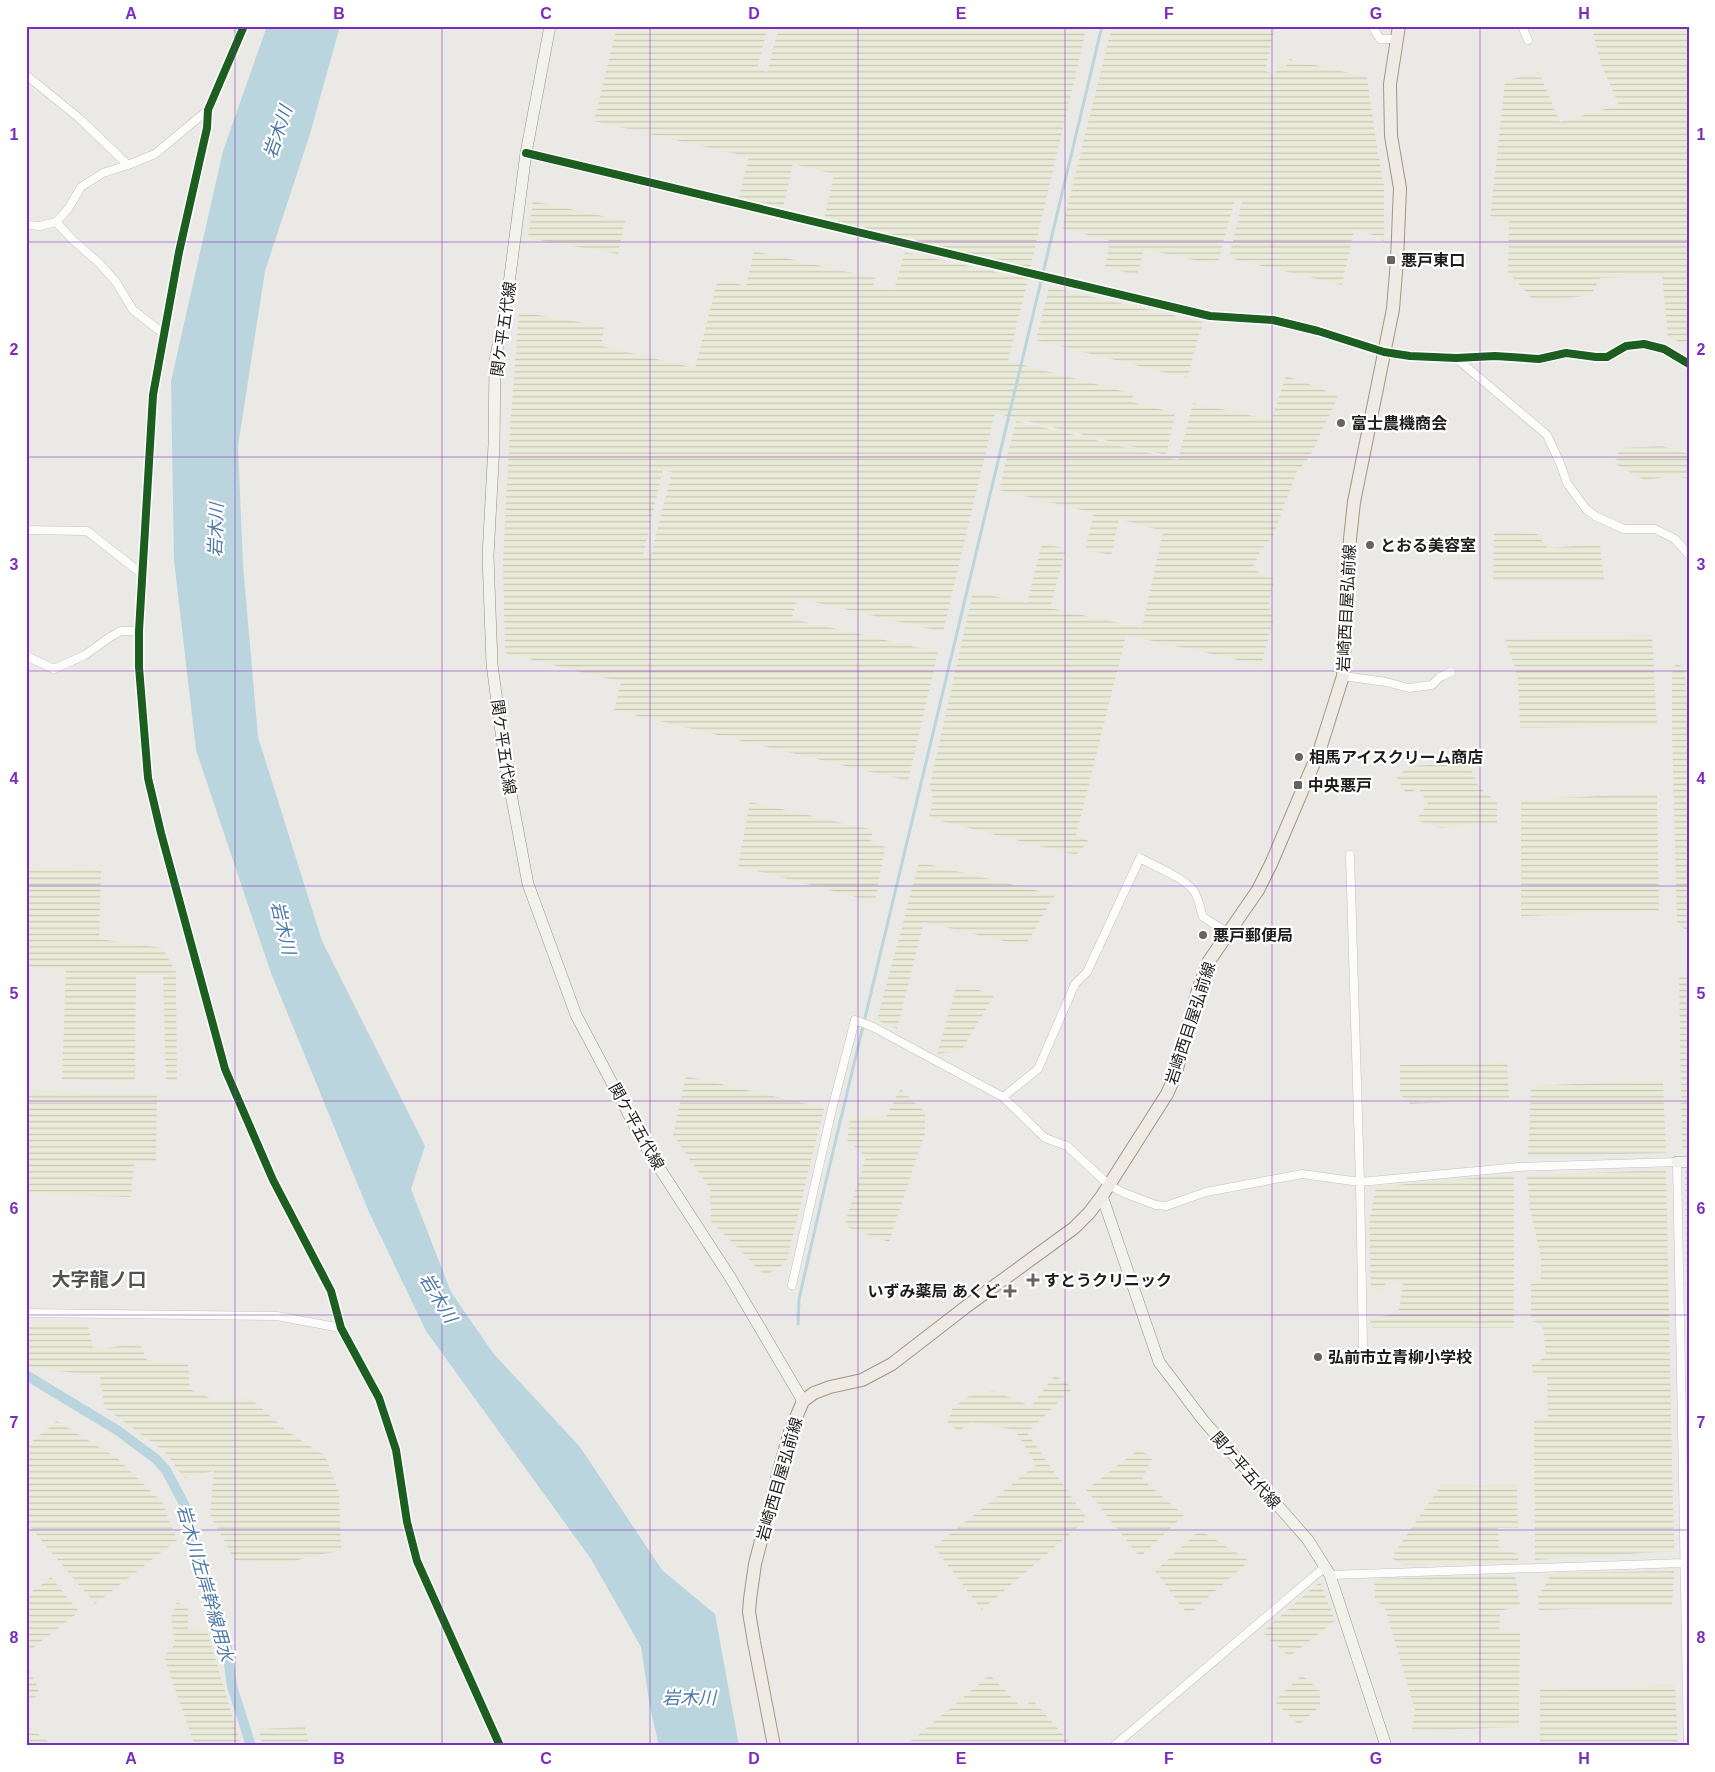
<svg xmlns="http://www.w3.org/2000/svg" width="1715" height="1772" font-family="Arial,'Noto Sans JP',sans-serif">
<defs>
<pattern id="farmland-rules" width="6" height="5" patternUnits="userSpaceOnUse" patternTransform="scale(1.25)"><rect width="6" height="5" fill="#eaead9"/><path d="M0 2.5h6" fill="none" stroke="#c8c8ba"/></pattern>
</defs>
<rect width="100%" height="100%" fill="#ebe9e5"/>
<path fill="url(#farmland-rules)" fill-rule="evenodd" d="M617,26H768L757,69L767,72L779,26H1087L1030,268L824,220L834,174L793,164L783,208L739,197L749,157L594,121Z
M1112,26H1275L1265,71L1275,74L1277,66L1286,67L1289,59L1367,77L1378,154L1384,186V241L1377,236L1354,230L1342,285L1229,258L1242,202L1235,200L1217,265L1144,249L1137,275L1105,267L1110,241L1062,228Z
M1591,26H1689V347L1668,336L1662,276L1600,278L1591,295L1535,302L1508,272L1509,221L1490,219L1505,81L1539,72L1560,122L1619,105L1601,64Z
M533,201L625,221L618,254L528,238Z
M754,251L875,278L873,287L894,290L905,252L1028,279L1008,361L1133,394L1132,402L1175,413L1166,455L995,413L943,632L797,598L792,619L938,652L908,781L614,710L621,682L505,653L503,560L510,429L519,312L604,326L601,346L695,368L718,279L746,286ZM663,470L672,472L650,558L643,555Z
M1049,287L1203,322L1187,378L1036,340Z
M1286,376L1317,387L1338,397L1309,458L1297,471L1273,536L1260,552L1252,569L1274,579L1269,604L1273,621L1261,665L1126,635L1076,836L1089,841L1076,855L929,818L933,799L930,784L973,592L1027,603L1042,543L1066,549L1050,608L1142,628L1163,531L1119,519L1111,555L1085,550L1094,513L999,490L1016,421L1178,460L1193,403L1271,420Z
M1662,446L1689,454V479L1675,476L1644,480L1615,464L1620,448Z
M1494,532L1537,534L1548,548L1600,544L1604,580L1493,581Z
M1652,635L1657,726L1520,728L1518,677L1505,639Z
M1676,664L1684,667L1689,720V934L1677,922L1672,731V674Z
M1468,763L1479,787L1497,803V823L1440,828L1416,820L1428,804L1419,789L1406,793L1396,777L1411,766Z
M1657,793L1659,911L1521,916V800Z
M750,802L874,830L870,840L885,847L875,902L738,866Z
M919,862L1055,895L1025,946L924,922L897,1029L877,1020Z
M26,867L101,869L99,939L162,948L176,972L177,1083L166,1080L163,974L136,975L135,1083L62,1079L66,970L26,969Z
M1689,972V1151L1682,1150L1679,978Z
M957,985L995,994L961,1051L937,1054Z
M1507,1061L1509,1099L1410,1104L1400,1094V1065Z
M686,1076L824,1108L786,1263L765,1276L711,1221L710,1189L673,1135Z
M1663,1080L1666,1153L1528,1156L1531,1086Z
M900,1089L925,1112V1133L889,1242L844,1226L866,1157L847,1140L850,1117H886Z
M26,1091L157,1095L156,1161L134,1164L131,1197L26,1194Z
M1685,1169H1689V1320H1687Z
M1666,1170L1674,1551L1535,1560L1534,1421L1548,1418L1547,1377H1533L1532,1365L1546,1356L1543,1326L1531,1320V1284L1541,1279V1258L1530,1209L1527,1175Z
M1514,1174V1328H1373L1369,1319L1398,1313L1403,1284L1387,1281L1383,1290L1371,1289L1369,1223L1376,1187Z
M26,1325H88L93,1350L139,1343L147,1360L188,1365L190,1389L214,1400L250,1398L288,1432L325,1456L339,1492L341,1550L280,1564L235,1560L210,1515L214,1471L184,1478L164,1451L104,1407L100,1376L26,1367Z
M1055,1375L1073,1388L1027,1433L1087,1519L982,1610L934,1547L1036,1465L1015,1430L971,1422L960,1431L947,1424L953,1407L972,1394L993,1391L1031,1406Z
M57,1421L118,1459L162,1502L177,1540L95,1604L26,1522V1446Z
M1138,1450L1153,1457L1142,1479L1184,1515L1140,1557L1086,1490Z
M1441,1485H1517L1518,1528H1498L1499,1548L1519,1554L1518,1562L1405,1565L1391,1558Z
M1200,1530L1249,1561L1188,1615L1155,1571Z
M1674,1571L1672,1606L1539,1610L1538,1596L1552,1573Z
M1515,1575L1520,1606L1500,1611L1499,1632H1520L1519,1727L1412,1731L1415,1710L1385,1608L1375,1599L1374,1579Z
M51,1577L79,1612L26,1653V1596Z
M1320,1582L1335,1621L1289,1657L1262,1632Z
M177,1602L188,1609V1629L207,1630L241,1746H196L193,1741L164,1657L175,1644L171,1617Z
M26,1663L39,1689L33,1702L26,1698Z
M990,1675L1023,1709L1032,1699L1073,1746H905Z
M1302,1675L1320,1691V1706L1299,1725L1274,1701Z
M1675,1685L1678,1746H1540V1689Z
M26,1725L54,1746H26Z
M305,1727L309,1746H263L259,1729Z"/>
<path fill="#bad5dd" d="M267,26H340L310,134L265,271L238,446L243,565L258,737L322,941L425,1146L411,1189L451,1292L493,1353L580,1447L662,1570L715,1614L739,1746H659L650,1707L641,1647L591,1559L426,1331L369,1212L271,973L196,750L174,560L171,381L223,151Z"/>
<g fill="none" stroke-linecap="round" stroke-linejoin="round">
<path stroke="#bad5dd" stroke-width="3" d="M798,1324L799,1299L826,1181L1102,26"/>
<path stroke="#bad5dd" stroke-width="10" d="M26,1375L117,1430L156,1459L166,1470L184,1504L226,1642L232,1686L251,1746"/>
<g stroke="#c4c3c1" stroke-width="9">
<path id="street" d="M244,26L208,110L207,128L179,252L153,395L139,631V667L148,778L161,833L225,1069L273,1180L331,1291L341,1328L379,1398L396,1450L407,1522L417,1561L500,1746
M1372,26L1380,39H1397
M1522,26L1528,40
M26,75L79,118L128,165
M526,153L1210,316L1273,320L1318,331L1384,352L1410,356L1456,358L1495,356L1539,359L1566,353L1596,357H1607L1626,346L1644,344L1664,349L1689,364
M56,222L72,239L100,264L116,282L133,310L164,334
M26,225L40,226L56,222L68,209L81,187L103,173L128,165L155,154L208,110
M1456,358L1547,435L1560,463L1567,483L1586,509L1595,516L1624,529H1655L1675,539L1689,555
M26,530L87,531L142,574
M26,656L54,669L85,655L110,637L121,631H139
M1343,676L1386,682L1409,688L1432,685L1440,677L1451,672
M1350,855L1360,1182L1363,1348
M1003,1097L1038,1069L1075,984L1087,972L1140,858C1156,867 1183,877 1194,891C1199,899 1200,909 1203,917L1228,933
M792,1285L832,1109L855,1020L873,1027L1003,1097L1045,1138L1067,1146L1109,1185L1124,1193L1156,1205L1166,1206L1206,1192L1302,1174L1360,1182L1519,1167L1677,1162L1688,1746
M26,1313L277,1316L341,1328
M1330,1575L1684,1563
M1114,1746L1326,1566"/>
</g>
<g stroke="#91937e" stroke-width="12">
<path id="secondary" d="M550,26L526,153L508,291L495,361L494,445L488,556L492,664L505,762L528,884L576,1015L647,1149L730,1277L803,1401
M1677,1162H1689
M1102,1196L1159,1362L1203,1420L1308,1540L1330,1575L1386,1746"/>
</g>
<g stroke="#a09683" stroke-width="14">
<path id="primary" d="M774,1746L754,1642L749,1612L750,1599L755,1564L779,1471L790,1432L803,1401L814,1393L830,1387L862,1380L892,1364L967,1306L1074,1228L1089,1213L1102,1196L1167,1094L1175,1076L1198,990L1209,961L1258,890L1271,864L1320,749L1343,676L1350,539L1354,502L1393,309L1397,260L1400,188L1391,136L1390,84L1399,26"/>
</g>
<use href="#street" stroke="#fcfcfb" stroke-width="8"/>
<use href="#secondary" stroke="#f1f2ea" stroke-width="11"/>
<use href="#primary" stroke="#efebe4" stroke-width="12"/>
<g stroke="#fff" stroke-width="11">
<path id="cycleway" d="M244,26L208,110L207,128L179,252L153,395L139,631V667L148,778L161,833L225,1069L273,1180L331,1291L341,1328L379,1398L396,1450L407,1522L417,1561L500,1746
M526,153L1210,316L1273,320L1318,331L1384,352L1410,356L1456,358L1495,356L1539,359L1566,353L1596,357H1607L1626,346L1644,344L1664,349L1689,364"/>
</g>
<use href="#cycleway" stroke="#1b5e20" stroke-width="8"/>
</g>
<path fill="none" stroke="#7b2cbf" stroke-width="1" stroke-opacity="0.55" d="M235,26V1746M442,26V1746M650,26V1746M858,26V1746M1065,26V1746M1272,26V1746M1480,26V1746M26,242H1689M26,457H1689M26,671H1689M26,886H1689M26,1101H1689M26,1315H1689M26,1530H1689"/>
<g fill="#656463" stroke="#fff" stroke-width="2">
<rect x="1386" y="255" width="10" height="10" rx="2.5"/>
<circle cx="1341" cy="423" r="5"/>
<circle cx="1370" cy="545" r="5"/>
<circle cx="1299" cy="757" r="5"/>
<rect x="1293" y="780" width="10" height="10" rx="2.5"/>
<circle cx="1203" cy="935" r="5"/>
<path d="M1030.5 1272.5h5v5h5v5h-5v5h-5v-5h-5v-5h5z"/>
<path d="M1007.5 1283.5h5v5h5v5h-5v5h-5v-5h-5v-5h5z"/>
<circle cx="1318" cy="1357" r="5"/>
</g>
<g text-anchor="middle" stroke-width="4.5" stroke-linejoin="round" paint-order="stroke">
<g font-size="16" font-weight="bold" fill="#1d1d1d" stroke="#fff" text-anchor="start">
<text x="1401" y="266">悪戸東口</text>
<text x="1351" y="429">富士農機商会</text>
<text x="1380" y="551">とおる美容室</text>
<text x="1309" y="763">相馬アイスクリーム商店</text>
<text x="1308" y="791">中央悪戸</text>
<text x="1213" y="941">悪戸郵便局</text>
<text x="1044" y="1286">すとうクリニック</text>
<text x="1000" y="1297" text-anchor="end">いずみ薬局 あくど</text>
<text x="1328" y="1363">弘前市立青柳小学校</text>
</g>
<g font-size="16" fill="#1d1d1d" stroke="#fff">
<text transform="translate(503 329) rotate(-82)" y="6">関ケ平五代線</text>
<text transform="translate(1346 608) rotate(-87)" y="6">岩崎西目屋弘前線</text>
<text transform="translate(504 747) rotate(82)" y="6">関ケ平五代線</text>
<text transform="translate(1190 1023) rotate(-72)" y="6">岩崎西目屋弘前線</text>
<text transform="translate(637 1126) rotate(61)" y="6">関ケ平五代線</text>
<text transform="translate(1246 1470) rotate(49)" y="6">関ケ平五代線</text>
<text transform="translate(779 1479) rotate(-74)" y="6">岩崎西目屋弘前線</text>
</g>
<g font-size="18" font-style="italic" fill="#4f79a7" stroke="#fff">
<text transform="translate(278 132) rotate(-71)" y="6">岩木川</text>
<text transform="translate(216 530) rotate(-88)" y="6">岩木川</text>
<text transform="translate(283 928) rotate(77)" y="6">岩木川</text>
<text transform="translate(438 1298) rotate(59)" y="6">岩木川</text>
<text transform="translate(205 1583) rotate(74)" y="6">岩木川左岸幹線用水</text>
<text x="689" y="1704">岩木川</text>
</g>
<g font-size="19" font-weight="bold" fill="#505050" stroke="#fff">
<text x="99" y="1286">大字龍ノ口</text>
</g>
</g>
<rect width="1715" height="1772" fill="none" stroke="#ffffff" stroke-width="55"/>
<rect x="28" y="28" width="1660" height="1716" fill="none" stroke="#7b2cbf" stroke-width="2"/>
<g font-size="16" text-anchor="middle" font-weight="bold" fill="#7b2cbf">
<text x="131" y="19">A</text>
<text x="339" y="19">B</text>
<text x="546" y="19">C</text>
<text x="754" y="19">D</text>
<text x="961" y="19">E</text>
<text x="1169" y="19">F</text>
<text x="1376" y="19">G</text>
<text x="1584" y="19">H</text>
<text x="14" y="140">1</text>
<text x="1701" y="140">1</text>
<text x="14" y="355">2</text>
<text x="1701" y="355">2</text>
<text x="14" y="570">3</text>
<text x="1701" y="570">3</text>
<text x="14" y="784">4</text>
<text x="1701" y="784">4</text>
<text x="14" y="999">5</text>
<text x="1701" y="999">5</text>
<text x="14" y="1214">6</text>
<text x="1701" y="1214">6</text>
<text x="14" y="1428">7</text>
<text x="1701" y="1428">7</text>
<text x="14" y="1643">8</text>
<text x="1701" y="1643">8</text>
<text x="131" y="1764">A</text>
<text x="339" y="1764">B</text>
<text x="546" y="1764">C</text>
<text x="754" y="1764">D</text>
<text x="961" y="1764">E</text>
<text x="1169" y="1764">F</text>
<text x="1376" y="1764">G</text>
<text x="1584" y="1764">H</text>
</g>
</svg>
